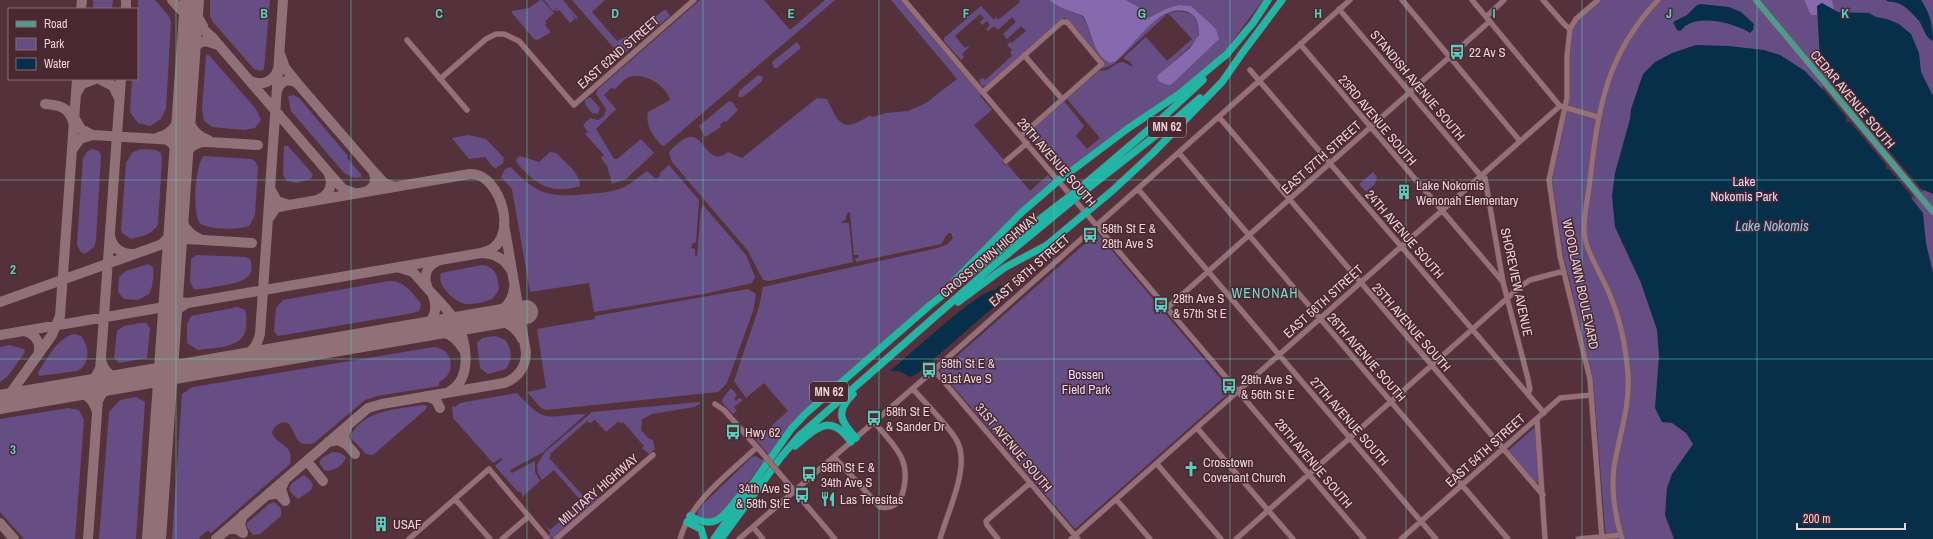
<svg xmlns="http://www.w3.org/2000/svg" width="1933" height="539" font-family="'Archivo Narrow',sans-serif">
<rect width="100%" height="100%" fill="#55323b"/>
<path fill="#664e84" d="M93,0H113L112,9H93Z
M138,0H155L168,15L171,22L166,108L161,119L150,126L138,123L130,112L132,79H137Z
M210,0H270L264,69L261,71L254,69L213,22L210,16Z
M540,0H542L554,13L545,21L547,23L545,25L551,32L538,40L534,39L512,13V11L529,8Z
M544,0H563L578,18L576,19L568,10L575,19L570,23L559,10L554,12L559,7L553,11Z
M572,0H605L592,12L617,41L634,33L664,10H666L670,16L640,41L637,39L635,41L637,44L624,54L620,55Z
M700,0H764L790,30L825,0H835L664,146L661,145C653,136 645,125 648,112L670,100C668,86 642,71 629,77C624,79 619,85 615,89L611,88L604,95L616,109L596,129L614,159H617L641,139L654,153L626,179L612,184L607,166L601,158L604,155L585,134L588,132L583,125L590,118L598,120L604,116L606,109L596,94L598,89Z
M891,0H900L981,94L980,96L992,110L974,125L1004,160L1002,162L1005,165L1007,164L1030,191L1048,175L1053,182L957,276L811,406L723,512L709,521L697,516L698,509L752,457L756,456L762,460L768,454L756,440L788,411L764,383L746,398L734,381L759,307L763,287L938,248L948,244L953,238L951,233H948L941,244L856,262L855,258H858L859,255H854L850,213L848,212L845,220L841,222L842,223H849L853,262L769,281L763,280L748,251L672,162L669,153C672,148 676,145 680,142C704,121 704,171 728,152L742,158L817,98L827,99C839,124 842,134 870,115L872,117L886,113L908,111L926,103L957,79Z
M1019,0H1081L1070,11L1082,16C1092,30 1092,55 1110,63C1117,62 1120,57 1125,52C1143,33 1164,1 1193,15C1199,23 1201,32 1196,41L1161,73L1216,29L1184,5L1168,8L1148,18L1140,8L1126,0H1263L1227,48L1194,79L1061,174L1026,135L1027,134L1064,101L1084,126L1076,136L1087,149L1100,138L1067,99L1099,71L1107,70L1118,63L1123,62L1133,67L1130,62L1123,58L1146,37L1167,61L1192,39L1168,13L1114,64L1102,69L1103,62L1102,59L1069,21L1064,18L986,86H982L979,80L983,78L985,80L1012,56L1010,52L1012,50L1007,45L1010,42L1012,43L1026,31L1021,26L1007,39L1003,34L1016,22L1012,17L998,30L994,26L988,31L986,29L990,25L987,21L982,25L980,22L984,18L980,14L955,36L965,48L971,45L962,54L964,57L961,60L944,41V38L965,20L964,18L967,15L969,16L981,6L994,20L996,17L998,20L1020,2Z
M1602,0H1933V539H1606L1593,379L1563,253L1552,180L1569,102L1570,55L1572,32L1578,21Z
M797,42L801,48L777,68H774L772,62Z
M208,54L256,109L261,120L255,128L244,130L212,127L204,121L202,109L206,56Z
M758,75L763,77L762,81L743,97H738L739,91Z
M294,95L299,98L348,156L347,158L361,174V177L354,178L344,173L291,111L288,96Z
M590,97L600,108L598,114L592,113L585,104V100Z
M729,101L732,102L738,110L726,122L724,121L720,125L721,127L705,137L699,126Z
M469,135L486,139L504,158L503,163L496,168L493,167L485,157L469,159L452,138Z
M284,146H288L310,171L313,175L311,179L297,183L287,181L283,175Z
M92,149L99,151L101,156L96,240L94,247L85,254L80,251L77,245L83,158L87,152Z
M141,149L156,150L161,153L162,159L158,224C153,235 141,236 131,239L122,233L121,229L126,163L133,152Z
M550,152L556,153C564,161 581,174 580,186C551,195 535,184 516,162L517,158L520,156L539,162Z
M204,156L251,159L255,161L258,167L255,215L249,226C240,230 207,230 200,223C192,215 195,163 204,156Z
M669,165L699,200L696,242L692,244L691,248L695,249V256H697L701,209L703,205L746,255L755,277L752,283L704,294L594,312L589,283L530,292L512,189L501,177L505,169L511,167C536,195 552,198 588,194C600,193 613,192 624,187C633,183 639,176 647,171L656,179L660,176V173Z
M1373,172L1377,177L1375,184L1366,192L1359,184Z
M1097,233L1231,391L1075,529L940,371Z
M197,255L245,257L250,259C258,281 235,283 220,286C212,287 203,290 194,289L190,282L191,259Z
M148,264L153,267C154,277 153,286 149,294L138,300L124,299L118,292L119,277L126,271Z
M482,265C497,267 498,278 499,290L492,299C485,302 475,304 467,304C455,303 436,285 441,273Z
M389,281C404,280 411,292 420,302L421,305L419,311L413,313L278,336L274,332L276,308L283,300Z
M748,289L756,294L753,311L727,383L718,392L546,410L541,408L527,392L546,388L537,329L595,319V316Z
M238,307L245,310C247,316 246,320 246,326C245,349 216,347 198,350L187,343V325L191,316Z
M141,323H146L150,328L147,358L119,363L114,358L117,331L124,326Z
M74,334L81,336C90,346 90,365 77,371L39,376L38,372C49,357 56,339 74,334Z
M495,336L505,340C512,349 513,359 506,369L488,374L480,368L477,343L482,338Z
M10,345L24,349L25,352L8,376L0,382V347Z
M434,347C454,349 457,374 439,382V386L377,396L365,400L314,443C296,447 298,438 291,427C285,417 274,425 272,433C279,448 294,443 290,464L211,533L208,530L198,539H172L182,394L193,387Z
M731,388L737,395L734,399L736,401L739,398L743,400L734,407L737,411L733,414L722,402L723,398Z
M517,393C547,426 546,415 586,414L542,453L510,470L512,473L535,461V472L540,481L522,497V494L519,491L518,492L495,466L502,460L501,458L493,463L453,418L452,406L455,407L460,403Z
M136,397L145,402L136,539H99L109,412L120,400Z
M700,402V404L694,407L652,414L642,419L641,430L648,438L653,440L655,449L649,454L642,448L644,446L623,422L621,424L619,421L606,432L595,420L590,423L587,421L550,454L551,456L549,458L586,499L588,498L590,499L595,495L594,493L595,492L600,497L553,538L549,536L550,532L543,523L550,530L582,502L554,470L542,480L538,473L537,465L545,452L592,412Z
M424,405L427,406L426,409L373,455L366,454L352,439L351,435C364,409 400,409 424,405Z
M69,408L79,410L84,420L75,539H24L0,512V419Z
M1534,428L1536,429L1539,481L1535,483L1508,451Z
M332,452L340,453L346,457C344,465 332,473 324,470L319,462L322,458Z
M304,475L311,481L313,485L311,490L298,499L291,493L289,488L292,483Z
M274,502L281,508V516L260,534L253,535L247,527V523L269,504Z"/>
<path fill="#8769ae" d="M1049,0H1126L1140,8L1148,18L1168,8L1179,5L1191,6L1216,29L1219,39L1174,82L1170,85C1165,84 1157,83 1157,76L1190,48L1199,35C1199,27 1198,17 1190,13C1164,1 1141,36 1125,52C1120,57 1117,62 1110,63C1092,55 1092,30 1083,16L1060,7Z
M1804,0H1832L1834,9H1831L1821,3L1817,6V15H1811Z"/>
<path fill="#072f4a" d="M1886,0H1921C1930,13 1933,25 1933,41C1925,38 1924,28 1919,21C1914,15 1905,5 1897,3C1893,1 1889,3 1886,0Z
M1822,3L1838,12L1869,13L1876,17L1887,19L1899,24L1911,34L1919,53L1921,72L1933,96V194L1921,189L1911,198L1923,213L1926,243L1933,273V539H1674L1665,515L1667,488L1672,474L1693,444L1686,433L1672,423L1662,422L1655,408L1659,356L1657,330L1641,283L1615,227L1612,196L1615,173L1630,119L1631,109L1643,74L1655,62L1672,53L1696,45L1729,46L1764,50L1780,55L1805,71L1823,90L1832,81L1823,69L1820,61L1817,6Z
M1701,4L1729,7L1741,12L1754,24L1753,30L1750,33C1736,24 1703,15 1687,25C1684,26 1683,29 1680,31L1677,30L1673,22L1687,15L1697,5Z
M1009,285L1011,289L1005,297L918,373L910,377L899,371H890C906,358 982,287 995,290L999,286Z"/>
<path fill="#55323b" d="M1829,78L1875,134H1878V138L1924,192L1921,191L1914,197L1918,204L1889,169H1886V165L1850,122H1846V117L1820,86L1822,88L1830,82Z"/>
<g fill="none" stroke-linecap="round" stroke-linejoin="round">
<path stroke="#907178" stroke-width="10" d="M172,0L180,9L212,37L328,172
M193,0L195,12L203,26
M81,9L82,0
M126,9V0
M184,14L189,28V49
M108,79L101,80L113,86L119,98
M187,79C188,63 187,45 205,41L218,45
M249,80C261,87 274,82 278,69
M298,84L373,171
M277,91C280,81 289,77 298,84L285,68L281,56
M76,94L82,84L95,79H93
M45,104C59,105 69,107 73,122
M92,135L258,145
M159,137C176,133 182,116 185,101C187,119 190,133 208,140
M165,139C180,146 180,158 180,173C183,158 186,146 202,142
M72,150L80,139L92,135L81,129L74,117
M365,192C375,188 377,180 373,171L384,183L394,187
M319,199C330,195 334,183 328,172L343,189L354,193
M289,205L470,174C500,171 524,245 481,253C494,253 504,258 511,270
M269,218L276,208L289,205L277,201L270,188
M110,236C112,247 121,254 132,254
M163,243L174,231L178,206C180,221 185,232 200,239
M400,268L413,272L428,289C423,277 426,266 438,261
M514,288C512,307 499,313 483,319C500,318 514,323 522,339
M428,289C437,299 447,309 455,320C467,340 473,378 450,391
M433,296C441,316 427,328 409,332C430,331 450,326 463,349
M0,302L174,240L187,239L252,243
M169,327L175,311L187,303L180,302L175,297L173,276
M22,331C35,332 42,343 38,355
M0,335L481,253
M227,363C243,359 256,352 260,334L283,0
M426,396L436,400L440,408
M99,399C105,385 118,383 132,380C117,380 105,376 101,360
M5,401L52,335L60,316L77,79
M97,412C93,396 82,391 67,391C81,387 93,385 99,370
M328,442L338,440L347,445L344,436L348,425
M347,445L355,454
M311,466L323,481
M268,495L278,493L285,501L281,489L285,480
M0,523L14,539
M227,530L235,528L243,533L240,524L243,515
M88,539L121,79
M216,539L368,408L382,404L504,383C518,378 526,367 526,352L504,224"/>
<path stroke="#907178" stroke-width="24" d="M0,402L526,312
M154,539L192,0"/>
<g stroke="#6e5058" stroke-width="6">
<path id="minor" d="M904,0L1364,539
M1402,0L1520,141
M1472,0L1560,106L1598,117
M1543,0L1565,25L1570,29
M1598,0L1576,19L1570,29L1567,56V98L1549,180L1560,256L1590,379L1602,539
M1339,9L1481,176L1485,178L1503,282L1528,379L1530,389L1528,394
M1486,17L1504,0
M407,40L467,110
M1300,44L1503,282
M1024,55L1062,99
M1250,70L1544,413
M440,79L486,39L496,34H504L519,41L574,105L694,0
M983,92L1062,22H1067L1102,64L1021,136
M1219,117L1543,495
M1179,153L1508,539
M1006,161L1027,143
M1138,189L1436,539
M1167,308L1490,21
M934,370L1078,539
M913,389C925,403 949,426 957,441C971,466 947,513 940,539
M715,404L724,410L763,454
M1537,419L1545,539
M1197,428L1293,539
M834,457L880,507C891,509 898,505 902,495C913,460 895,447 874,422
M1157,464L1221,539
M780,474L835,539
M455,499L490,539
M1116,499L1150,539
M753,527L763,539
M409,539L489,469L548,539
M502,539L529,516
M556,539L653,455
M680,539C691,500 729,474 757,447
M739,539L934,370L1350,0
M998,539L987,525L986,521L1030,483
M1071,539L1560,106
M1236,539L1521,286L1530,280L1564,271
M1401,539L1560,398L1591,395
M1578,539L1621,535
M1622,539C1615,516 1611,492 1614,467C1619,436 1630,407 1628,375C1626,349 1621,322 1611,298C1604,279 1592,262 1586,243C1581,222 1588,201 1590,180C1598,109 1606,54 1658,0"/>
</g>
<g stroke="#6e5058" stroke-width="8">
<path id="major" d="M1756,0L1933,212"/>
</g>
<g stroke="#6e5058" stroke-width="8">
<path id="highway" d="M1225,56L1253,23L1268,0
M1240,56L1282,0
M1079,189L1160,120L1203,80
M1082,193L1169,125L1200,98
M955,280L1022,212L1058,181L1127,129L1179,94L1228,53
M958,302L1004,268L1047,245L1112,191L1153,153L1222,82L1243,52
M853,394C835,412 840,421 856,438
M795,446C817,428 830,412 851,442
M690,516C719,532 724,513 742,493
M687,522L701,529L704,539
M714,539L791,429L805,414L930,305L1062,202
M721,539L781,457L799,436L987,271L1066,206"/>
</g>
<use href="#minor" stroke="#976f78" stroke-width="5"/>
<use href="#major" stroke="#519892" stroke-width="6"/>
<use href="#highway" stroke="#22b4a4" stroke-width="7"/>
<g stroke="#6e5058" stroke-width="6" stroke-linecap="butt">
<path id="minor-bridge" d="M763,454L780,474"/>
</g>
<g stroke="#6e5058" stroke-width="8" stroke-linecap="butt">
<path id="highway-bridge" d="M1062,202L1079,189
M1066,206L1082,193"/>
</g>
<use href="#minor-bridge" stroke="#976f78" stroke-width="5"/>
<use href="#highway-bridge" stroke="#22b4a4" stroke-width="7"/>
</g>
<path fill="none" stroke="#59cebe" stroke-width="1" stroke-opacity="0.55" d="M176,0V539M351,0V539M527,0V539M703,0V539M879,0V539M1054,0V539M1230,0V539M1406,0V539M1582,0V539M1757,0V539M0,180H1933M0,359H1933"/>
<defs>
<g id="bus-bare" transform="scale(1.2)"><path d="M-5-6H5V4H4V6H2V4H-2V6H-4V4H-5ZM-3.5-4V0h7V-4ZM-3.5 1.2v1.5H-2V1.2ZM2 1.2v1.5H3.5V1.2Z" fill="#59cebe" stroke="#4a2831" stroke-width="2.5" paint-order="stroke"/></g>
<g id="building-bare" transform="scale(1.2)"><path d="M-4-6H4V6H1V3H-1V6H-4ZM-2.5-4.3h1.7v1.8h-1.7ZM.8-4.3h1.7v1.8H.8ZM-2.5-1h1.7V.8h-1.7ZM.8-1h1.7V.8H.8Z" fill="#59cebe" stroke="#4a2831" stroke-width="2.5" paint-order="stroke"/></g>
<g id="church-bare" transform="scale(1.2)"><path d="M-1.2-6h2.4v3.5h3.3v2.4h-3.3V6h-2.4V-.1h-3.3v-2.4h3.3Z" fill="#59cebe" stroke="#4a2831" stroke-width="2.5" paint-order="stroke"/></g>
<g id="restaurant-bare" transform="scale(1.2)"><path d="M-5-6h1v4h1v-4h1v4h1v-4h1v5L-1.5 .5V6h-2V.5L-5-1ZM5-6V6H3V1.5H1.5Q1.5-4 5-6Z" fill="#59cebe" stroke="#4a2831" stroke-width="2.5" paint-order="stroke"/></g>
</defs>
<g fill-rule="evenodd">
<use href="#bus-bare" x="1457" y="52"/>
<use href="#building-bare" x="1404" y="192"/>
<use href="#bus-bare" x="1090" y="235"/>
<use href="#bus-bare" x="1161" y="305"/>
<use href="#bus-bare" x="929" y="370"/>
<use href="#bus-bare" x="1229" y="386"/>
<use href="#bus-bare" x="874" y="418"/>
<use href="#bus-bare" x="733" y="432"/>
<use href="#church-bare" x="1191" y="469"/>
<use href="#bus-bare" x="809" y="474"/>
<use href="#bus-bare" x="802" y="495"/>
<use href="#restaurant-bare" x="828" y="499"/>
<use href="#building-bare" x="381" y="524"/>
</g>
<g text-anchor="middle" stroke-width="3" stroke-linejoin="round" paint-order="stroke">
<g fill="#4a2831" stroke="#ba9fa5" stroke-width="1">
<rect x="1148" y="117" width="38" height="20" rx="3"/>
<rect x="810" y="382" width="38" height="20" rx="3"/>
</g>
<g font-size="12" font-weight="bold" fill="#ead2d7">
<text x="1167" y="131">MN 62</text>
<text x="829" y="396">MN 62</text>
</g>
<g font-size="13" fill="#ead2d7" stroke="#4a2831">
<text transform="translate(618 52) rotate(-41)" y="5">EAST 62ND STREET</text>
<text transform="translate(1418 85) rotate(50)" y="5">STANDISH AVENUE SOUTH</text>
<text transform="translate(1853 99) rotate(50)" y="5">CEDAR AVENUE SOUTH</text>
<text transform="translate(1378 120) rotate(50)" y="5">23RD AVENUE SOUTH</text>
<text transform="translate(1321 157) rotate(-42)" y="5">EAST 57TH STREET</text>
<text transform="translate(1057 162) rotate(49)" y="5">28TH AVENUE SOUTH</text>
<text transform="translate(1405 234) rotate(49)" y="5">24TH AVENUE SOUTH</text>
<text transform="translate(989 255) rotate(-40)" y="5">CROSSTOWN HIGHWAY</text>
<text transform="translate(1029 270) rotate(-41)" y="5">EAST 58TH STREET</text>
<text transform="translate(1517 282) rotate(78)" y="5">SHOREVIEW AVENUE</text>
<text transform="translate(1581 284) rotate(78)" y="5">WOODLAWN BOULEVARD</text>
<text transform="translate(1323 301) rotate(-42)" y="5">EAST 56TH STREET</text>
<text transform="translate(1412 327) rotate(49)" y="5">25TH AVENUE SOUTH</text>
<text transform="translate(1367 357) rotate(49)" y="5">26TH AVENUE SOUTH</text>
<text transform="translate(1350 421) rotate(49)" y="5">27TH AVENUE SOUTH</text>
<text transform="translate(1014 447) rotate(50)" y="5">31ST AVENUE SOUTH</text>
<text transform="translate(1485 450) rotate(-42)" y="5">EAST 54TH STREET</text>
<text transform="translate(1314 463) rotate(50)" y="5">28TH AVENUE SOUTH</text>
<text transform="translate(598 489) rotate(-41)" y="5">MILITARY HIGHWAY</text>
</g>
<g font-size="13" fill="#ead2d7" stroke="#4a2831" text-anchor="start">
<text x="1469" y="57">22 Av S</text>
<text x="1416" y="190">Lake Nokomis<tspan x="1416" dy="15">Wenonah Elementary</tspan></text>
<text x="1102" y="233">58th St E &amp;<tspan x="1102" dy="15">28th Ave S</tspan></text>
<text x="1173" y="303">28th Ave S<tspan x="1173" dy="15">&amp; 57th St E</tspan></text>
<text x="941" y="368">58th St E &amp;<tspan x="941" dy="15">31st Ave S</tspan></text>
<text x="1241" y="384">28th Ave S<tspan x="1241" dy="15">&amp; 56th St E</tspan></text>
<text x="886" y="416">58th St E<tspan x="886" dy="15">&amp; Sander Dr</tspan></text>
<text x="745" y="437">Hwy 62</text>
<text x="1203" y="467">Crosstown<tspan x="1203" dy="15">Covenant Church</tspan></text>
<text x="821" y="472">58th St E &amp;<tspan x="821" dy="15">34th Ave S</tspan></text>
<text x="790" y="493" text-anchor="end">34th Ave S<tspan x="790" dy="15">&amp; 58th St E</tspan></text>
<text x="840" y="504">Las Teresitas</text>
<text x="393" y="529">USAF</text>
</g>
<g font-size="13" fill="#e6d6fd" stroke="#4a2831">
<text x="1744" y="186">Lake<tspan x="1744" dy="15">Nokomis Park</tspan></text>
<text x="1086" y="379">Bossen<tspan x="1086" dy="15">Field Park</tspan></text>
</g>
<g font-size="14" font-style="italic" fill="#92c7f3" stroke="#4a2831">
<text x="1772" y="231">Lake Nokomis</text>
</g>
<g font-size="14" letter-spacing="1" fill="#73dbcc" stroke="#4a2831">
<text x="1265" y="298">WENONAH</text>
</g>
</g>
<g font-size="13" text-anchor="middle" font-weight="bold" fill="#59cebe" stroke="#4a2831" stroke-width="3" stroke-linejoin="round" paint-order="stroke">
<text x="264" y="18">B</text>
<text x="439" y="18">C</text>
<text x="615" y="18">D</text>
<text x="791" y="18">E</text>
<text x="966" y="18">F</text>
<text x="1142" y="18">G</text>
<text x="1318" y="18">H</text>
<text x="1494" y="18">I</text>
<text x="1669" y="18">J</text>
<text x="1845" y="18">K</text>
<text x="13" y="274">2</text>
<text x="13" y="454">3</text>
</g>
<rect x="8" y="8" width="130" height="72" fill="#4a2831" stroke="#8a6c73"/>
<rect x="16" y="21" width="20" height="6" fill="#519892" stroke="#8a6c73"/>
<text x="44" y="28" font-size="12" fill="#ead2d7">Road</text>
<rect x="16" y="38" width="20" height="12" fill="#664e84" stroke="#8a6c73"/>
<text x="44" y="48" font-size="12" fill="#ead2d7">Park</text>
<rect x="16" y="58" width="20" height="12" fill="#072f4a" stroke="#8a6c73"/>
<text x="44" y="68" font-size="12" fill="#ead2d7">Water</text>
<path d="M1797 523v6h108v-6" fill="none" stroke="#ead2d7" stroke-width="2"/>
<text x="1803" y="523" font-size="12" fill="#ead2d7" stroke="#4a2831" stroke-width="3" paint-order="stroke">200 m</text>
</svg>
